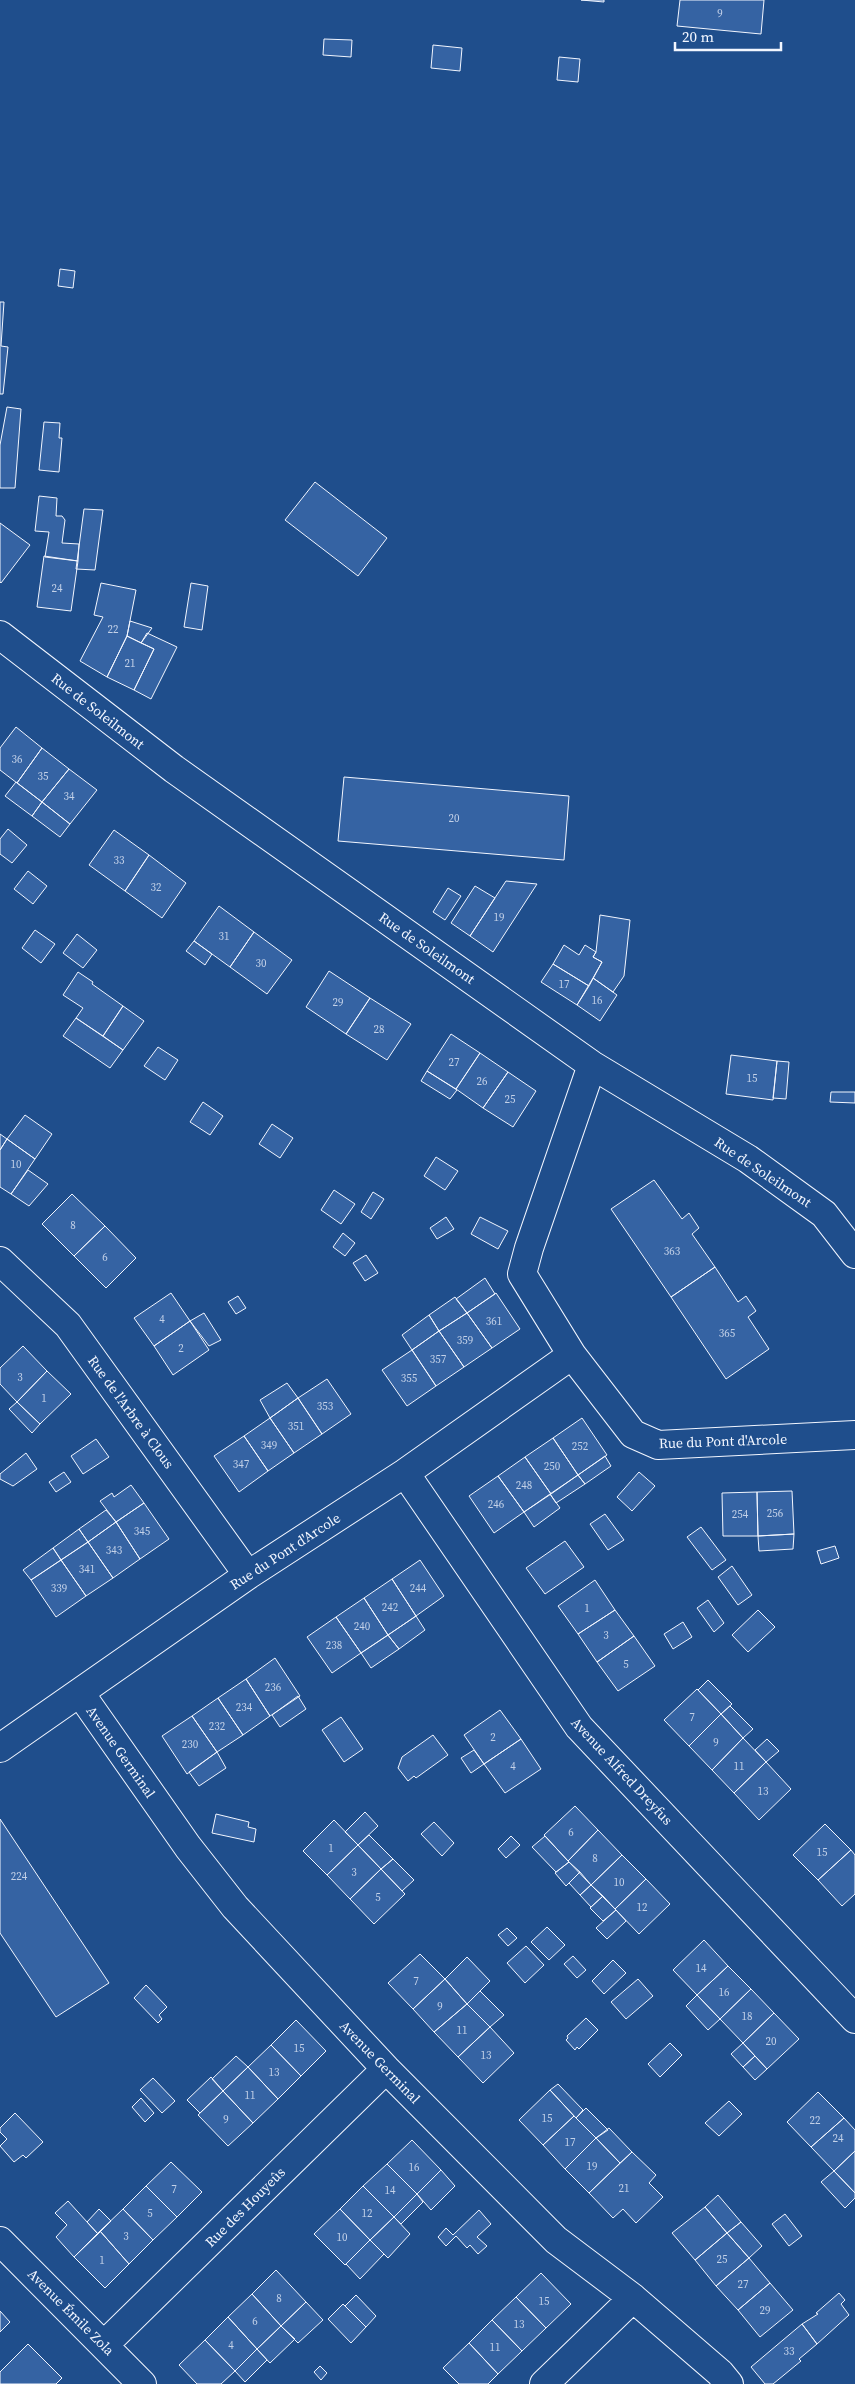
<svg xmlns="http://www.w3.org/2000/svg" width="855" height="2384" font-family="'Source Serif 4',serif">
<rect width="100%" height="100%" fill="#1f4e8c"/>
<path fill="#3563a3" stroke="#f2f6ff" d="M581,0H604V2Z
M680,0H764L761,34L677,26Z
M324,39L352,40L351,57L323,55Z
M433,45L462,48L460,71L431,68Z
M559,57L580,59L578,82L557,80Z
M60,269L75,271L73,288L58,286Z
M0,302H4L1,346L8,347L3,394H0Z
M7,407L21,409L15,488H0V445Z
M44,422L60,423L59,438H62L59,472L39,470Z
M315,482L387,538L358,576L285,520Z
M39,496L57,498L56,516H62L65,520L62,543L79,544L78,561L45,557L49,532L35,531Z
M84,509L103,510L95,570L76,569Z
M0,523L30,545L1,583L0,582Z
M44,556L78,561L71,611L37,607Z
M101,583L136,590L127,636L107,677L80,661L103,617L94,615Z
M191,583L208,586L202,630L184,627Z
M130,621L152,628L141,643L127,636Z
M147,633L177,647L151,699L134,690L154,649L141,643Z
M127,636L154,649L134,690L107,677Z
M16,727L42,748L17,783L0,770V748Z
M42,748L69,769L42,802L17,783Z
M69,769L97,790L70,824L42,802Z
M344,777L569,796L564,860L338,841Z
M16,782L42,802L32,816L5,796Z
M42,802L70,824L60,837L32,816Z
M8,829L27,845L12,863L0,854V839Z
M114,830L149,855L125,891L89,865Z
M149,855L186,883L162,918L125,891Z
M28,871L47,886L33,904L14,889Z
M506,881L537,884L493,952L470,936Z
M475,886L495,898L470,936L451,923Z
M448,888L461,896L445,920L433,912Z
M219,906L254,932L230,967L194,941Z
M600,915L630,920L624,976L613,992L593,978L602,962L593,957L596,952Z
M35,930L55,944L41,963L22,948Z
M254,932L292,960L267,994L230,967Z
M77,934L97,950L83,968L63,953Z
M194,941L212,954L205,965L186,951Z
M564,945L579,955L585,945L596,952L593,957L602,962L589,986L553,964Z
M553,964L589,986L577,1005L541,982Z
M329,971L370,998L346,1034L306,1007Z
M78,972L93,982L92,984L123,1006L103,1036L76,1018L83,1008L63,995Z
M593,978L617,995L600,1021L577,1005Z
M370,998L411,1024L387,1060L346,1034Z
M123,1006L144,1021L123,1050L103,1036Z
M76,1018L123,1050L110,1068L63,1036Z
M451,1034L480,1053L456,1089L427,1071Z
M158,1047L178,1060L165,1080L144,1066Z
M480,1053L508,1072L483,1108L456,1089Z
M731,1055L777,1061L773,1100L726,1094Z
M777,1061L789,1062L786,1099L773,1098Z
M427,1071L457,1090L450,1099L421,1081Z
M508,1072L536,1091L513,1127L483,1108Z
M831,1092H855V1103L830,1102Z
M203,1102L223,1116L210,1135L190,1122Z
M25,1115L52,1134L35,1159L7,1139Z
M272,1124L293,1138L280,1158L259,1144Z
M0,1134L7,1139L0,1150Z
M7,1139L35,1159L11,1194L0,1187V1150Z
M436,1157L458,1171L445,1190L424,1176Z
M28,1170L48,1184L29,1206L11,1194Z
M654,1180L682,1219L689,1213L699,1228L692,1234L715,1267L671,1297L611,1209Z
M334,1190L355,1204L341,1224L321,1210Z
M373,1192L384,1199L371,1219L361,1212Z
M72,1194L105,1226L74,1256L42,1224Z
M446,1217L454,1229L437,1239L430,1228Z
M480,1217L508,1231L498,1249L471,1234Z
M105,1226L136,1258L106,1288L74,1256Z
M343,1233L355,1243L345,1256L333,1247Z
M366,1255L378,1273L365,1281L353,1263Z
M715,1267L738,1302L746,1296L756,1311L748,1317L769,1349L726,1379L671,1297Z
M485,1278L495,1294L467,1313L456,1299Z
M171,1293L190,1321L154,1346L134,1318Z
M496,1293L520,1329L492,1348L467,1313Z
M238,1296L246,1308L236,1314L228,1302Z
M455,1297L467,1313L439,1331L429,1315Z
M204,1313L221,1340L209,1346L190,1321Z
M467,1313L492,1348L464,1367L439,1331Z
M429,1315L439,1331L412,1350L402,1335Z
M190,1321L209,1350L173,1375L154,1346Z
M439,1331L464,1367L436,1386L412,1350Z
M23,1346L47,1371L17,1402L0,1384V1368Z
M412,1350L436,1386L407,1406L382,1370Z
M47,1371L71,1394L40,1424L17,1402Z
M327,1379L351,1414L322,1434L298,1398Z
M287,1383L298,1398L270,1418L260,1400Z
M298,1398L322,1434L294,1453L270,1418Z
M17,1402L40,1424L32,1433L9,1409Z
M270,1418L294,1453L268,1471L244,1436Z
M582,1418L607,1455L578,1475L553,1438Z
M244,1436L268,1471L239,1492L214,1456Z
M553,1438L578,1475L551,1494L525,1457Z
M96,1439L109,1457L83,1474L71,1456Z
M26,1453L37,1469L13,1486L0,1479V1474Z
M605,1456L611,1466L585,1484L578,1475Z
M525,1457L551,1494L524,1512L498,1476Z
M64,1472L71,1482L56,1492L49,1482Z
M639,1472L655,1486L632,1511L617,1497Z
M578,1475L585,1484L556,1503L550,1494Z
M498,1476L524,1512L494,1533L469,1496Z
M131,1485L144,1503L116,1522L100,1501L112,1493L114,1497Z
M792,1491L794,1534L758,1536L757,1492Z
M757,1492L758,1536H723L722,1493Z
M550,1494L560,1508L534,1527L524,1512Z
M144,1503L169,1539L140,1559L116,1522Z
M106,1510L116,1522L88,1542L79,1529Z
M605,1514L624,1540L608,1550L590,1524Z
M116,1522L140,1559L113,1578L88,1542Z
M701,1527L726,1560L712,1570L687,1537Z
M79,1529L88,1542L61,1560L53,1548Z
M794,1534L793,1549L759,1551L758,1536Z
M565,1541L584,1567L545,1594L526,1568Z
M88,1542L113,1578L86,1596L61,1560Z
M835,1546L839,1558L821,1564L817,1551Z
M53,1548L61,1560L31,1580L23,1570Z
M61,1560L86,1596L56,1617L31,1580Z
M420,1560L444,1596L416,1616L392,1579Z
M732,1566L752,1595L738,1605L718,1577Z
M392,1579L416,1616L388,1635L364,1598Z
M595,1580L615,1610L578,1634L558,1606Z
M364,1598L388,1635L361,1653L336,1617Z
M708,1600L724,1623L714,1632L697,1608Z
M615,1610L634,1636L597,1662L578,1634Z
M758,1610L775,1627L748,1652L732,1635Z
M416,1616L425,1630L399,1649L388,1635Z
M336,1617L361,1653L332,1673L307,1637Z
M683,1622L692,1637L673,1649L664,1634Z
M388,1635L399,1649L371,1668L361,1653Z
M634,1636L655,1666L618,1691L597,1662Z
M275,1658L300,1696L270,1716L246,1679Z
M246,1679L270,1716L243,1735L218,1698Z
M708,1680L732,1704L721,1714L698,1690Z
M697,1689L721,1714L689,1746L664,1720Z
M298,1696L306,1709L280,1727L272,1715Z
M218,1698L243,1735L217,1752L192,1716Z
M730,1706L753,1729L743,1738L721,1714Z
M500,1710L521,1739L484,1764L464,1735Z
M721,1714L743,1738L712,1770L689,1746Z
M192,1716L217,1752L187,1774L162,1736Z
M341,1717L363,1749L344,1762L322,1730Z
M433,1735L448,1755L416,1778L414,1776L408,1781L398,1768L402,1757Z
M743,1738L766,1762L734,1793L712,1770Z
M521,1739L541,1769L505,1793L484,1764Z
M767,1739L779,1751L766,1762L755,1750Z
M474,1750L484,1764L471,1773L461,1758Z
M217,1752L226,1768L199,1786L189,1772Z
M766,1762L791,1789L759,1820L734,1793Z
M575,1806L598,1830L568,1861L544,1835Z
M365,1812L378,1826L358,1845L345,1832Z
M216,1814L249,1822L248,1827L256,1829L254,1842L212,1833Z
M0,1819L109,1983L56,2017L0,1933Z
M334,1820L358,1845L327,1875L303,1851Z
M434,1822L454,1843L442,1856L421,1834Z
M825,1824L851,1850L818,1880L793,1855Z
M598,1830L622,1855L591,1885L568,1861Z
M369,1835L393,1859L381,1869L358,1845Z
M511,1836L520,1845L506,1858L498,1849Z
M545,1836L569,1862L556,1872L532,1847Z
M358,1845L381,1869L350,1899L327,1875Z
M851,1850L855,1855V1894L842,1906L818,1880Z
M622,1855L646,1879L615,1909L591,1885Z
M393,1859L414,1880L402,1891L381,1869Z
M569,1862L580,1872L566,1886L555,1873Z
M381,1869L405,1894L374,1924L350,1899Z
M580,1872L591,1885L580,1895L569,1883Z
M646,1879L670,1904L639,1934L615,1909Z
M591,1885L603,1896L591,1907L580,1895Z
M603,1896L616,1910L603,1921L590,1908Z
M616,1910L626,1921L607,1939L596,1928Z
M547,1927L565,1945L549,1960L531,1942Z
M507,1928L517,1938L508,1946L498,1935Z
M704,1940L728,1966L697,1995L673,1970Z
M526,1946L544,1965L525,1983L507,1963Z
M420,1954L445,1979L413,2009L388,1983Z
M573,1956L586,1970L577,1978L564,1964Z
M467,1957L490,1981L467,2004L445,1979Z
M613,1960L626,1973L604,1994L592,1981Z
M728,1966L751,1989L720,2019L697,1995Z
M445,1979L467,2004L434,2032L413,2009Z
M638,1979L653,1996L626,2019L611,2002Z
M146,1985L167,2007L159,2015L162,2019L158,2023L134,1998Z
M751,1989L774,2013L743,2043L720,2019Z
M480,1991L504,2015L490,2027L467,2004Z
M697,1995L720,2019L708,2030L686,2006Z
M467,2004L490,2027L458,2057L434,2032Z
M774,2013L799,2039L767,2069L743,2043Z
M586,2018L598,2030L579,2049L577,2047L575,2050L566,2040L568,2038L567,2036Z
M296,2020L326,2051L301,2076L271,2045Z
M490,2027L514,2053L483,2083L458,2057Z
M670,2043L682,2055L660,2077L648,2064Z
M743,2043L755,2056L743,2067L731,2054Z
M271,2045L301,2076L278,2099L248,2067Z
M236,2056L248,2067L223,2091L212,2079Z
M755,2056L767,2069L755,2080L743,2067Z
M248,2067L278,2099L253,2123L223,2091Z
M211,2077L223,2091L200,2113L187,2100Z
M153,2078L175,2101L162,2113L140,2090Z
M558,2084L583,2110L576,2118L550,2090Z
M550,2090L574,2116L543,2145L519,2120Z
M223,2091L253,2123L228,2146L198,2115Z
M818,2092L844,2118L811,2147L787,2122Z
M141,2098L154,2113L145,2122L132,2107Z
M729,2101L742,2114L719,2136L705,2123Z
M586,2108L608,2130L596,2138L576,2118Z
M15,2113L43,2142L26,2158L23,2155L14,2162L0,2146L7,2139L0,2132V2128Z
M574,2116L596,2138L565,2169L543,2145Z
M844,2118L855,2130V2151L834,2171L811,2147Z
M609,2128L632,2152L620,2163L596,2138Z
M596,2138L620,2163L589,2193L565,2169Z
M412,2140L441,2170L417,2194L387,2164Z
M855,2151V2193L834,2171Z
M632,2152L656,2175L649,2183L663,2197L636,2223L623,2209L613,2218L589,2193Z
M171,2162L202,2192L177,2217L146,2186Z
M387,2164L417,2194L394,2217L363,2186Z
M441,2170L455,2186L431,2210L417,2194Z
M834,2171L855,2193V2198L845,2208L821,2182Z
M146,2186L177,2217L153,2240L123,2209Z
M363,2186L394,2217L370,2240L340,2209Z
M417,2194L423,2202L401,2224L394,2217Z
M718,2195L741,2222L727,2233L705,2207Z
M68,2201L98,2234L74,2257L56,2237L67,2225L55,2213Z
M705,2207L727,2233L695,2260L672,2233Z
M99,2209L111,2221L98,2234L87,2222Z
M123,2209L153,2240L129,2264L100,2231Z
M340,2209L370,2240L345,2265L314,2234Z
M479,2210L491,2224L477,2237L487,2246L478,2254L470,2245L467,2248L456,2236L446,2246L438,2237L446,2228L453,2235Z
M785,2214L802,2236L789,2246L772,2224Z
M394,2217L410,2234L388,2258L370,2240Z
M741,2222L762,2246L749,2258L727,2233Z
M100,2231L129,2264L105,2288L74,2257Z
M727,2233L749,2258L716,2286L695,2260Z
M370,2240L384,2254L360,2279L346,2264Z
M749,2258L770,2283L738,2310L716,2286Z
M276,2270L306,2302L281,2326L252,2294Z
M541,2273L571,2304L546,2328L516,2297Z
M770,2283L793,2310L760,2337L738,2310Z
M839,2293L845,2300L841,2304L849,2315L817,2344L802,2324L818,2314L816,2313Z
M252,2294L281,2326L257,2349L228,2317Z
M356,2295L376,2316L366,2327L345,2306Z
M516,2297L546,2328L522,2351L492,2320Z
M306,2302L323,2320L298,2343L281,2326Z
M343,2304L366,2327L351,2343L328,2319Z
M0,2311L10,2322L0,2332Z
M228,2317L257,2349L235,2371L205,2340Z
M492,2320L522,2351L498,2374L469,2343Z
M802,2324L817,2344L799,2359L801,2361L773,2384H765L751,2367Z
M281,2326L295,2339L270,2363L257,2349Z
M205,2340L235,2371L221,2384H197L179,2365Z
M469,2343L498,2374L488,2384H459L443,2368Z
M28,2344L62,2378L56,2384H0V2372Z
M257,2349L267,2360L245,2382L235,2371Z
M320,2366L327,2373L321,2380L314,2372Z"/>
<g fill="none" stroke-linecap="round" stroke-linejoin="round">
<g stroke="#f2f6ff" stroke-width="30">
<path id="minor" d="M0,635L174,769L592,1065L748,1159L824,1214L855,1254
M592,1065L529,1248L522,1274L572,1355L633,1434L658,1445L855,1435
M0,1261L68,1325L248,1575
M405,1473L579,1727L855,2019
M80,1693L188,1847L235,1907L386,2069L556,2240L633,2298L720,2373L729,2384
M0,1748L248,1575L405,1473L572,1355
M0,2241L142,2384
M104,2345L386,2069
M544,2384L633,2298"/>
</g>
<use href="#minor" stroke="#1f4e8c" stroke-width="28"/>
</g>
<g text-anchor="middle" stroke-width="4" stroke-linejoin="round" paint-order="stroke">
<g font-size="11" fill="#c3d1e8">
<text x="720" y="17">9</text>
<text x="57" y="592">24</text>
<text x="113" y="633">22</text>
<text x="130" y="667">21</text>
<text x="17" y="763">36</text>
<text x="43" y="780">35</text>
<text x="69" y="800">34</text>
<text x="454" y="822">20</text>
<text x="119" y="864">33</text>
<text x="156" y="891">32</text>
<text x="499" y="921">19</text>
<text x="224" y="940">31</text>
<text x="261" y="967">30</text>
<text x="564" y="988">17</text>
<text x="597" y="1004">16</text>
<text x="338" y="1006">29</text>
<text x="379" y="1033">28</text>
<text x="454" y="1066">27</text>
<text x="752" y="1082">15</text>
<text x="482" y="1085">26</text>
<text x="510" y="1103">25</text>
<text x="16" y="1168">10</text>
<text x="73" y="1229">8</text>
<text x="672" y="1255">363</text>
<text x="105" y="1261">6</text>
<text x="162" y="1323">4</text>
<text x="494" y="1325">361</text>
<text x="727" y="1337">365</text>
<text x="465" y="1344">359</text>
<text x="181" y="1352">2</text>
<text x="438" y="1363">357</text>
<text x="20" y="1381">3</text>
<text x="409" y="1382">355</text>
<text x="44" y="1402">1</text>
<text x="325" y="1410">353</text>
<text x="296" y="1430">351</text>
<text x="269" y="1449">349</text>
<text x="580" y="1450">252</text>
<text x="241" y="1468">347</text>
<text x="552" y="1470">250</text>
<text x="524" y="1489">248</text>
<text x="496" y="1508">246</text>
<text x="775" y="1517">256</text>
<text x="740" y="1518">254</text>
<text x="142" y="1535">345</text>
<text x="114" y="1554">343</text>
<text x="87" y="1573">341</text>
<text x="59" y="1592">339</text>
<text x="418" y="1592">244</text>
<text x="390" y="1611">242</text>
<text x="587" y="1612">1</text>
<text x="362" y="1630">240</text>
<text x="606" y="1639">3</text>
<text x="334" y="1649">238</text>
<text x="626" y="1668">5</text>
<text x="273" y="1691">236</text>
<text x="244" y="1711">234</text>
<text x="692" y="1721">7</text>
<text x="217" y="1730">232</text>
<text x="493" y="1741">2</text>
<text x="716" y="1746">9</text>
<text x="190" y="1748">230</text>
<text x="513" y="1770">4</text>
<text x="739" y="1770">11</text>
<text x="763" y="1795">13</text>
<text x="571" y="1836">6</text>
<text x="331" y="1852">1</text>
<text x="822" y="1856">15</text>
<text x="595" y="1862">8</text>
<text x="354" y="1876">3</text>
<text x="19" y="1880">224</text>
<text x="619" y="1886">10</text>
<text x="378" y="1901">5</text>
<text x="642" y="1911">12</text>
<text x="701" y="1972">14</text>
<text x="416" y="1985">7</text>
<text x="724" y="1996">16</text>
<text x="440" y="2010">9</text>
<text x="747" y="2020">18</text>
<text x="462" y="2034">11</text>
<text x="771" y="2045">20</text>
<text x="299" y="2052">15</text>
<text x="486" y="2059">13</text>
<text x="274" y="2076">13</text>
<text x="250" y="2099">11</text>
<text x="547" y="2122">15</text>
<text x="226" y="2123">9</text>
<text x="815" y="2124">22</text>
<text x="838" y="2142">24</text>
<text x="570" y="2146">17</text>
<text x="592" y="2170">19</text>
<text x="414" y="2171">16</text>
<text x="624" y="2192">21</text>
<text x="174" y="2193">7</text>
<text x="390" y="2194">14</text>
<text x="150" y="2217">5</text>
<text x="367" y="2217">12</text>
<text x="126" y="2240">3</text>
<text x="342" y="2241">10</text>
<text x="722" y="2263">25</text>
<text x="102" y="2264">1</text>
<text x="743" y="2288">27</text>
<text x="279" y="2302">8</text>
<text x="544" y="2305">15</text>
<text x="765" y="2314">29</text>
<text x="255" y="2325">6</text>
<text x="519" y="2328">13</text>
<text x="231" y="2349">4</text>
<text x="495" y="2351">11</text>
<text x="789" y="2355">33</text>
</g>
<g font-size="14" fill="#f2f6ff" stroke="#1f4e8c">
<text transform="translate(98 711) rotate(38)" y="5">Rue de Soleilmont</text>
<text transform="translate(427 948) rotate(35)" y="5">Rue de Soleilmont</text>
<text transform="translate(763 1172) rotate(34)" y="5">Rue de Soleilmont</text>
<text transform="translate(131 1412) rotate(54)" y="5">Rue de l'Arbre à Clous</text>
<text transform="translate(723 1441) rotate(-2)" y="5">Rue du Pont d'Arcole</text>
<text transform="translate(285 1551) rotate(-33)" y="5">Rue du Pont d'Arcole</text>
<text transform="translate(121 1752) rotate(55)" y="5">Avenue Germinal</text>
<text transform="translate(622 1771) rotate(47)" y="5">Avenue Alfred Dreyfus</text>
<text transform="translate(380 2062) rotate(46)" y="5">Avenue Germinal</text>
<text transform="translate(245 2207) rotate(-45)" y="5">Rue des Houyeûs</text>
<text transform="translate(71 2312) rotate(45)" y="5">Avenue Émile Zola</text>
</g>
</g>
<path d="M675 42v8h106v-8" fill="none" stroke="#f2f6ff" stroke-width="2.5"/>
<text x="682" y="42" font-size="15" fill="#f2f6ff" stroke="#1f4e8c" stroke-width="4" paint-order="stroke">20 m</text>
</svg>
